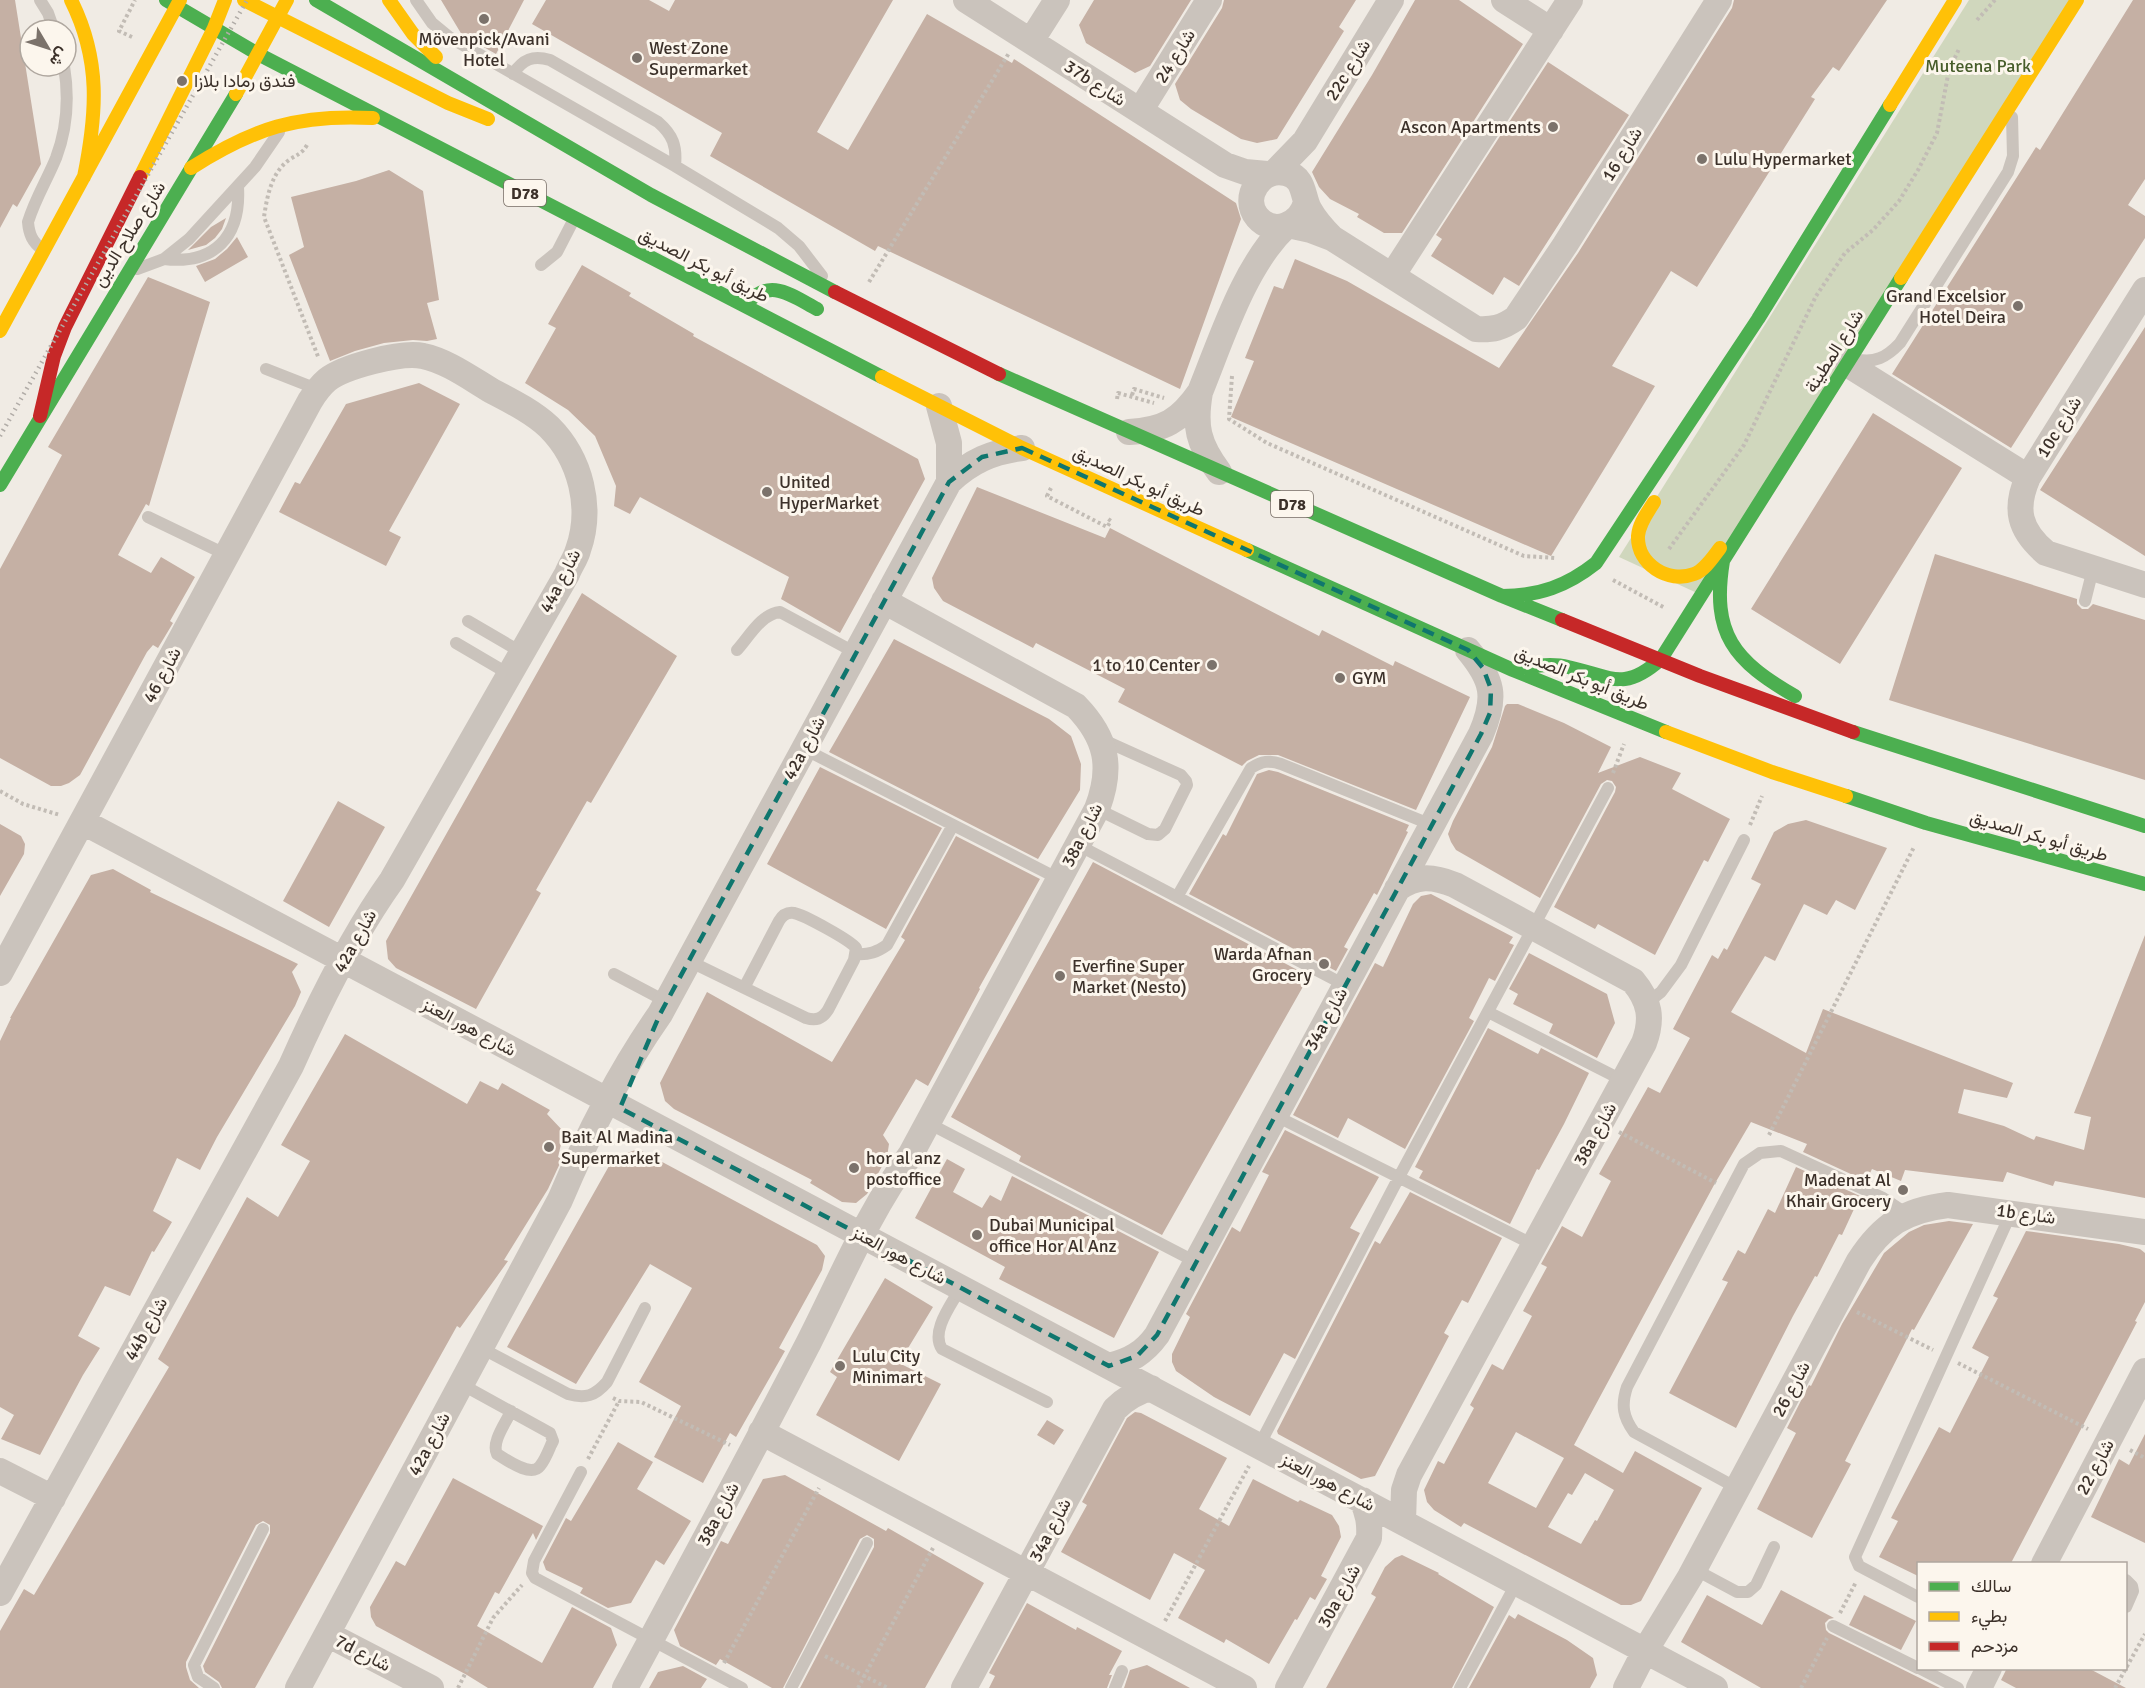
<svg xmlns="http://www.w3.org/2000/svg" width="2145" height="1688" font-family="Signika,Vazirmatn,sans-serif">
<rect width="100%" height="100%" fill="#f0ebe4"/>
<path fill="#d0d7bd" d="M1969,0H2070L1697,593L1619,557Z"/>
<path fill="#c5b0a4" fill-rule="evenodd" d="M0,0H15L41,164L17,207L13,204L0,228Z
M441,0H524L496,54L462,35Z
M546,0H649L669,11L675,0H893L817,132L848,150L927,14L1012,63L1014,59L1236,203L1241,219L1180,389L878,246L875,251L710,156L722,133L532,24Z
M1094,0H1191L1150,66L1135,73L1086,43L1079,25Z
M1224,0H1356L1339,27L1344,31L1277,139L1257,143L1241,139L1191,109L1180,100L1175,84L1222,8Z
M1415,0H1459L1523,44L1402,233H1384L1357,217L1359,214L1330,199L1319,187L1312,172L1372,75Z
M1734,0H1887L1839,71L1833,67L1811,97L1815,99L1697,287L1671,271L1612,366L1655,386L1551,556L1231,417L1254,361L1245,358L1274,286L1283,289L1295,259L1347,281L1499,368L1578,253L1732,8Z
M2133,0H2145V179L2128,205L2145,216V238L2011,448L1892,374L2036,147L2040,150Z
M1548,62L1629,115L1519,286L1504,277L1493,295L1431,256L1442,239L1436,235Z
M389,170L423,191L439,300L427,303L437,339L427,341L413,340L384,343L355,351L330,361L289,255L304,247L291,197L356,181Z
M226,218L222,229L215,238L206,245L188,250L211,227Z
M237,237L248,257L205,282L196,266L215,259L227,249Z
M582,265L631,293L629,296L694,334L693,336L918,459L925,479L840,633L781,599L789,577L640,497L630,514L614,506L616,486L595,436L568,410L525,383L556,328L548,324Z
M148,277L210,302L149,506L146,504L141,513L118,555L151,573L161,557L195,577L170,621L173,623L158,648L153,645L147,652L80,775L69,783L61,786H51L0,758V569L62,455L48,447Z
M2145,327V556L2040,490Z
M419,383L460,404L389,531L401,537L386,566L279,512L295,482L300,484L346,404Z
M1873,413L1962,468L1840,664L1751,609Z
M977,487L1105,538L1110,528L1319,636L1322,630L1393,666L1395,661L1470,697L1416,810L1278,755H1259L1247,761L1242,766L1118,702L1125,689L1036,643L1033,648L943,601L934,588L932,578Z
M1935,554L2077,599V604L2082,609H2088L2093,604L2145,620V780L1889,700Z
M582,593L677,656L591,803L587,801L536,890L541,893L476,1009L396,968L388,959L386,941Z
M894,639L1049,719L1071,736L1081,764L1080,790L1038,859L829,752Z
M1507,704H1518L1564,723L1611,747L1598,773L1640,757L1681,773L1672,789L1730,819L1708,862L1704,860L1655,955L1598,924L1595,929L1554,907L1615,792L1616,787L1612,781L1607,780L1601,784L1540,898L1456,850L1451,842L1448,834L1453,821L1492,747L1505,706Z
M820,767L942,828L886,929L767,864Z
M1269,770L1278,772L1409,825L1406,831L1408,832L1377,895L1374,893L1344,947L1348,949L1336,971L1189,894L1223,834L1226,836L1257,774Z
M338,801L385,827L329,927L283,901Z
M1806,820L1887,848L1855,910L1836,900L1827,915L1804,904L1775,961L1765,956L1731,1012L1806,1053L1823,1009L2013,1083L2007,1098L1964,1089L1958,1113L2004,1126L2034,1140L2036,1136L2084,1150L2091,1117L2074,1113L2145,935V1198L2055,1181L2053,1186L2007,1172L2003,1182L1905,1170L1901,1181L1872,1169L1866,1181L1803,1152L1807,1144L1751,1122L1714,1185L1574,1445L1623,1473L1635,1451L1702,1488L1641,1601L1631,1605H1621L1464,1523L1461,1527L1434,1510L1427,1502L1424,1490L1438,1461L1444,1464L1474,1408L1470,1405L1492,1364L1503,1370L1532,1316L1523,1311L1547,1267L1541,1264L1562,1226L1582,1237L1611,1181L1599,1174L1648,1087L1660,1093L1690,1038L1673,1029L1712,955L1718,959L1724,948L1727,950L1761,884L1751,879L1774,832L1788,824ZM1516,1432L1564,1458L1536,1508L1488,1483ZM1585,1473L1614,1490L1597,1521L1595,1520L1581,1544L1548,1527L1568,1493L1572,1495Z
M0,824L21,836L25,844L24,854L0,896Z
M956,836L1040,879L979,988L980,989L928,1086L916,1079L883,1135L889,1144L887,1157L867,1194L856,1203L842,1202L810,1183L812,1180L674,1109L665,1101L660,1083L707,992L832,1062L905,940L901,937Z
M1093,862L1309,976L1162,1235L1019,1161L1021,1156L951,1117Z
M113,869L151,890L150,892L298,964L292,972L301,992L295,1006L217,1137L200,1170L177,1158L153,1211L172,1222L154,1252L152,1251L130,1296L105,1286L78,1336L100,1348L83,1375L40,1455L1,1439L14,1415L0,1407V1041L11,1018H10L91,875Z
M1431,894L1513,937L1509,943L1514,945L1495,981L1489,978L1469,1018L1474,1021L1405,1149L1348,1118L1338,1138L1293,1115L1375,963L1383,967L1413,904L1421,896Z
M1529,953L1607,994L1615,1023L1597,1058L1549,1033L1553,1024L1513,1004L1518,994L1509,989Z
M1488,1028L1538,1054L1541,1048L1589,1073L1564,1124L1539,1170L1537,1169L1510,1224L1419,1178L1423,1171L1415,1167Z
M345,1034L467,1104L480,1081L498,1090L502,1083L550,1110L547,1114L564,1132L558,1157L562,1159L548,1189L504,1260L508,1261L460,1328L457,1326L255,1688H222L219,1682L205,1672L203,1666L270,1533V1525L263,1521L256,1525L186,1662V1667L190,1680L199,1688H0V1631L24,1589L34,1595L169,1367L158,1359L247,1197L278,1217L310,1161L281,1145Z
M1285,1130L1379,1177L1350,1228L1360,1233L1295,1359L1284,1353L1250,1416L1214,1397L1176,1371L1172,1362V1354L1190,1317L1186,1314L1232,1227L1240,1232L1269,1175L1262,1172Z
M638,1149L817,1245L825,1256L822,1270L779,1348L785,1351L736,1437L730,1433L703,1483L654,1457L681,1406L639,1382L692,1288L650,1264L576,1384L507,1347L609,1166L622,1155Z
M947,1159L965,1169L953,1192L982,1208L990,1195L1001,1201L1012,1176L1159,1252L1114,1338L999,1279L1005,1267L915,1218Z
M1796,1167L1860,1196L1842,1235L1839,1234L1817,1277L1815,1276L1793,1316L1736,1428L1669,1393L1728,1282L1722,1280L1738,1250L1745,1254L1768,1209L1775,1213Z
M1410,1192L1502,1238L1468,1303L1462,1300L1444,1333L1449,1336L1375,1476L1361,1479L1278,1434L1277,1431L1375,1241L1380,1244Z
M1949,1221L1973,1224L1914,1330L1912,1329L1873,1406L1845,1461L1851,1464L1812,1538L1757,1509L1796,1433L1787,1428L1809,1385L1811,1386L1842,1324L1884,1253L1909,1232L1924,1225Z
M2026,1231L2119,1244L2140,1249L2145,1253V1302L2135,1321L2137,1322L2011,1563H1918V1576L1879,1557L1898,1521L1891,1518L1939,1427L1950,1433L1989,1357L1972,1348L1998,1298L1993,1296Z
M885,1278L933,1307L899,1363L941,1384L899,1461L816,1415L837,1377L830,1372Z
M1135,1412L1141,1413L1227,1458L1199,1509L1229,1526L1253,1479L1298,1502L1300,1500L1332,1515L1339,1526L1341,1537L1321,1576L1327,1579L1315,1600L1310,1597L1297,1620L1295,1619L1269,1664L1226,1639L1224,1643L1178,1618L1205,1570L1174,1553L1150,1600L1061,1552L1087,1505L1082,1502L1127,1418Z
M1047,1420L1064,1430L1054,1445L1037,1435Z
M2145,1434V1543L2091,1517L2119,1459L2129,1465Z
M618,1442L653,1462L637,1489L691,1521L664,1565L656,1560L631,1603L608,1608L580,1593L583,1588L546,1570L543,1562L566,1518L571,1521Z
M785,1475L886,1531L888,1528L984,1583L925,1688H800L874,1547V1539L867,1535L860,1539L783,1688H772L720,1659L716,1665L680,1646L674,1630L721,1541L728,1544L763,1479Z
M453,1478L543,1526L536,1540L533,1533L499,1594L495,1592L477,1626L542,1663L572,1607L611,1628L617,1645L593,1688H488L467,1675L376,1626L371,1617L370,1607L396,1561L405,1566Z
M1402,1555L1439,1573L1438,1574L1494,1607L1452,1688H1326L1376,1597L1371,1594L1385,1567L1395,1558Z
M1781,1590L1834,1618L1829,1619L1825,1623L1826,1630L1829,1633L1940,1688H1761L1681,1642L1707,1595L1762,1625Z
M1864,1595L1916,1621L1901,1650L1849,1625Z
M1027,1603L1076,1630L1077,1627L1122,1651L1109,1675H1112L1107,1688H989L995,1676L989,1673Z
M1518,1614L1567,1640L1593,1658L1597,1675L1590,1688H1469L1509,1615L1515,1619Z
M1147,1665L1190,1688H1124L1130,1670Z
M683,1666L707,1679L701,1688H649L658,1672Z
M2007,1668H2088L2126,1688H2016L2001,1680Z"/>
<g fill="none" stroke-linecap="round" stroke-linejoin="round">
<path stroke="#c2bcb5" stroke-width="4" stroke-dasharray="3 3" stroke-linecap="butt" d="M1977,20L1995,0
M132,37L119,31L135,0
M307,145C302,154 296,155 289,160C271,173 267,197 264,217L319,359
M869,282L1009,53
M1232,376L1229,419L1267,443L1524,556L1556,558
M1132,395L1134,389L1164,398
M1117,399L1118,393L1154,403
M1051,488L1047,496L1107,527L1111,521L1107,518
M1669,549L1744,445L1816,296L1845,253L1873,230L1899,201L1918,170L1937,133L1949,70L1959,49
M1613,580L1665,608
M1613,773L1624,744
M0,791L23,804L60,815
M1750,825L1762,796
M1619,1132L1716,1183
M1769,1135L1914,847
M1857,1312L1933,1350
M1958,1363L2088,1429
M613,1398L619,1401L641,1402L730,1445
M2130,1450L2145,1458
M588,1459L619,1401
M1840,1613L1856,1582
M1165,1621L1249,1466
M825,1656L888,1688
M724,1663L819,1488
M458,1688L493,1618L522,1585
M858,1688L933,1548
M1801,1688L1827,1638
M2115,1688L2145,1634"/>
<path stroke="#cac3bc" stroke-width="12" d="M40,0L48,13L54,30
M416,0L432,23L449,37L675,166L778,228L799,246L822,276
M513,74C523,59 533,55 550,60L658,122C673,135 677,146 675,166
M43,250C32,242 29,234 28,222C35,199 47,180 56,158C67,129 69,96 64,66
M164,259C214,265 241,237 238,187
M541,265L557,252L573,221
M137,269L164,259L189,239L255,167L279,132
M1855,359C1874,364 1887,357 1900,343L2008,172L2013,156L2012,117
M266,369L317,389
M148,517L227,555
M2085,601L2093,569
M468,621L521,652
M456,643L509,674
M737,650C749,637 761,614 780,612L856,653
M804,749L1059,879
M1097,809L1148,834L1158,835L1165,829L1187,785L1186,781L1181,775L1101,739
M1078,845L1345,985
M1177,897L1251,768C1262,761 1269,760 1281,764L1432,825
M856,954C869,955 877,952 887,945L953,825
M689,961L806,1018C816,1021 822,1019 828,1010L854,960L856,948C850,940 804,915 794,913C787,912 782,916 779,921L744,988
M614,974L667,1002
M1647,1003L1661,992L1681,965L1744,840
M1488,1012L1624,1081
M1274,1115L1534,1245
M928,1123L1196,1262
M961,1287C952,1304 930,1331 942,1349L1047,1402
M481,1348L568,1394C585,1399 595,1396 607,1382L645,1308
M461,1384L550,1433L553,1441L551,1445C548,1452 545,1460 540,1466C531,1478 507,1460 497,1454C491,1442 506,1423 511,1411
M1259,1446L1399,1177L1608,788
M581,1472L534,1561L532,1573L535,1578L742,1688
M1737,1488L1634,1432C1623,1417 1621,1405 1627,1387L1744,1164L1760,1153L1781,1151L1883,1198L1907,1214
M1694,1569L1737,1592H1748L1756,1585L1774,1547
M2126,1580L2132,1586L2133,1591L2126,1607
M1918,1597L1859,1566L1855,1557L2011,1213
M1833,1626L1918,1668
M1919,1668L1958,1688
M214,1688L198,1677L194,1665L263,1529
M791,1688L867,1543
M1115,1688L1122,1671
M1460,1688L1517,1582"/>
<path stroke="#cac3bc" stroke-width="26" d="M966,0L1225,165L1245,172L1267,174
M1504,0L1551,30
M1031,41L1057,0
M1140,111L1209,0
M1275,172L1305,141L1391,0
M1306,202C1301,224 1274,237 1257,217C1241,197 1261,167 1286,173C1305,178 1302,195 1309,209C1315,220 1323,229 1332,238
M1288,225L1311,230L1332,238L1476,329C1493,330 1502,328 1516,318L1565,245L1719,0
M1392,276L1570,0
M2145,290L2028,477C2014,509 2019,530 2046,553L2145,585
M1847,364L2028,477
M939,406L949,443V482
M1129,432C1164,430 1180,421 1200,392
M1219,472C1198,444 1194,426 1200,392C1222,338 1244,266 1286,226
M83,822L1715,1688
M1397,889C1417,875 1432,876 1455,885L1633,981C1650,1001 1653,1019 1644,1043L1409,1475L1404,1490L1403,1521
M0,973L310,401C315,393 320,386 327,380C343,367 402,351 423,356C447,361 470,378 492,391C511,401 533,412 549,427C581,459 593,508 578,550C576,558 570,566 567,574L392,880C352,936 319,1003 291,1066L0,1593
M1109,1366C1130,1361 1144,1353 1157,1335L1481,734C1497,697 1493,680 1468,650
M761,1432L1244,1688
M0,1471L53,1498
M2044,1564L2145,1371
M327,1634L431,1688
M298,1688L560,1200C587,1136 620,1071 660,1014L949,482C971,461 992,452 1022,448
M625,1688C687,1573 749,1458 809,1342C841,1279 869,1211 911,1154L1097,809C1113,767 1107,738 1076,706L884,601
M964,1688L1115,1409C1126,1398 1136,1392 1151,1388
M1288,1688L1369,1538C1370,1523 1368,1513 1362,1500
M1626,1688L1645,1651L1690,1577L1859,1261C1882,1225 1905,1210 1948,1205L2145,1232
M1979,1688L1989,1668"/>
<path stroke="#4caf50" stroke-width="14" d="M166,0L258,54L882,377
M316,0L651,195L835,292
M745,306C768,276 791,295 817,309
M999,374L1502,596L1562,620
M0,485L236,94
M1247,550L1513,670L1666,732
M1723,561C1711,634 1734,661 1795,696
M1502,596C1539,596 1567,586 1596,563L1758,319L1890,105
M1661,659L1901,278
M1521,668C1537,665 1553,663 1568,667C1610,676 1623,693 1661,659
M1853,732L2145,826
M1846,796L1926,823L2145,884"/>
<path stroke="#ffc107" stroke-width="14" d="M71,0C101,60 97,113 84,177
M244,0L448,103L488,119
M389,0L413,34L436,57
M236,94L287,0
M1890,105L1955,0
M191,168C254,128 297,114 373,118
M140,177L214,28L225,0
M1901,278L2077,0
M0,331L180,0
M882,377L1022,448L1247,550
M1654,502C1648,512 1639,523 1638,536C1637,564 1668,584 1694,574C1705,570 1713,557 1720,548
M1666,732L1772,772L1846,796"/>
<path stroke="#c62828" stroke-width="14" d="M835,292L999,374
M40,416L54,356L65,327L140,177
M1562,620L1700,676L1853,732"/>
<path stroke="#b1aca7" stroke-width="4.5" stroke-dasharray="1.5 4.5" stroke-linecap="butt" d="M0,436L247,0"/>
</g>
<path fill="none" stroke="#0f766e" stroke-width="4.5" stroke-dasharray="12 8" stroke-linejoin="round" d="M1022,448L1468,650L1483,668L1491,689L1490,713L1481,734L1157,1335L1137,1356L1109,1366L620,1108L660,1014L949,482L982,457Z"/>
<g fill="#7b726b" stroke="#fcf6ed" stroke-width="2">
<circle cx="484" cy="19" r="6"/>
<circle cx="637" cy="58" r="6"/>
<circle cx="182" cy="81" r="6"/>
<circle cx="1553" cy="127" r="6"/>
<circle cx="1702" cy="159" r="6"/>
<circle cx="2018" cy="306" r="6"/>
<circle cx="767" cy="492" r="6"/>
<circle cx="1212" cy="665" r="6"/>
<circle cx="1340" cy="678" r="6"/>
<circle cx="1324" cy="964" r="6"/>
<circle cx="1060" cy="976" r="6"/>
<circle cx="549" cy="1147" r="6"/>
<circle cx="854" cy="1168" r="6"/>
<circle cx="1903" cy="1190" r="6"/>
<circle cx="977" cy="1235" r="6"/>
<circle cx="840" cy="1366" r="6"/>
</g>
<g text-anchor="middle" stroke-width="6" stroke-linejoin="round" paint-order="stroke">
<g fill="#fcf6ed" stroke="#766c64" stroke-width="1.5">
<rect x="504" y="180" width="42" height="26" rx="4.5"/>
<rect x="1271" y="491" width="42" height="26" rx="4.5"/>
</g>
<g font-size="16" font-weight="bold" fill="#3c312a">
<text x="525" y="199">D78</text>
<text x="1292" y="510">D78</text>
</g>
<g font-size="18" fill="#3c312a" stroke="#fcf6ed" text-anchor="start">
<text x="484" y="45" text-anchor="middle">Mövenpick/Avani<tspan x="484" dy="21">Hotel</tspan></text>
<text x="649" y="54">West Zone<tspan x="649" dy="21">Supermarket</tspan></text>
<text x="194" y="87">فندق رمادا بلازا</text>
<text x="1541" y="133" text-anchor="end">Ascon Apartments</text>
<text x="1714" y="165">Lulu Hypermarket</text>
<text x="2006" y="302" text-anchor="end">Grand Excelsior<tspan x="2006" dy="21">Hotel Deira</tspan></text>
<text x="779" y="488">United<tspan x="779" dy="21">HyperMarket</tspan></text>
<text x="1200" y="671" text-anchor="end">1 to 10 Center</text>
<text x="1352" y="684">GYM</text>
<text x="1312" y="960" text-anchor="end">Warda Afnan<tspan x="1312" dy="21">Grocery</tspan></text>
<text x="1072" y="972">Everfine Super<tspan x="1072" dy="21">Market (Nesto)</tspan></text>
<text x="561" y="1143">Bait Al Madina<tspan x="561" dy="21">Supermarket</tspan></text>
<text x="866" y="1164">hor al anz<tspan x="866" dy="21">postoffice</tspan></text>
<text x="1891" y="1186" text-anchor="end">Madenat Al<tspan x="1891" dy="21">Khair Grocery</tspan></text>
<text x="989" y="1231">Dubai Municipal<tspan x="989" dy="21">office Hor Al Anz</tspan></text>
<text x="852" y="1362">Lulu City<tspan x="852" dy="21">Minimart</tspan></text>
</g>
<g font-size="18" fill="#3c312a" stroke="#fcf6ed">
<text transform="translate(1175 56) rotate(-58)" y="6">شارع 24</text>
<text transform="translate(1348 70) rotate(-58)" y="6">22c شارع</text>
<text transform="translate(1095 83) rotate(33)" y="6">37b شارع</text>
<text transform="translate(1622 154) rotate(-58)" y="6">شارع 16</text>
<text transform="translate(129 234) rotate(-58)" y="6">شارع صلاح الدين</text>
<text transform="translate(704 265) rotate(27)" y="6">طريق أبو بكر الصديق</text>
<text transform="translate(1834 351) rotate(-58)" y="6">شارع المطينة</text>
<text transform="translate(2059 427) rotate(-58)" y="6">10c شارع</text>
<text transform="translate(1139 481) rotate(25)" y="6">طريق أبو بكر الصديق</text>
<text transform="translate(560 581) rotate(-63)" y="6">44a شارع</text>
<text transform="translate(162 675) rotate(-62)" y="6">شارع 46</text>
<text transform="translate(1582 678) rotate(22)" y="6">طريق أبو بكر الصديق</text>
<text transform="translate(804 748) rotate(-62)" y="6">42a شارع</text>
<text transform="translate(1082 835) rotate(-63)" y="6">38a شارع</text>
<text transform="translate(2039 836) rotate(16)" y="6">طريق أبو بكر الصديق</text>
<text transform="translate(355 941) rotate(-61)" y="6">42a شارع</text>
<text transform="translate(1326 1019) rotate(-61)" y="6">34a شارع</text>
<text transform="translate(469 1027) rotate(28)" y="6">شارع هور العنز</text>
<text transform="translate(1595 1134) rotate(-61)" y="6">38a شارع</text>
<text transform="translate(2026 1214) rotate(8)" y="6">1b شارع</text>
<text transform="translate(899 1255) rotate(28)" y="6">شارع هور العنز</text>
<text transform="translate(146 1329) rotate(-61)" y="6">44b شارع</text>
<text transform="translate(1791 1389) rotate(-62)" y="6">شارع 26</text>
<text transform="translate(429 1444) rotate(-62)" y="6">42a شارع</text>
<text transform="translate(2095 1467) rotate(-62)" y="6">شارع 22</text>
<text transform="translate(1328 1482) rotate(28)" y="6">شارع هور العنز</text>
<text transform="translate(718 1514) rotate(-62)" y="6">38a شارع</text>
<text transform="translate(1050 1530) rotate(-62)" y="6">34a شارع</text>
<text transform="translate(1339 1596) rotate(-61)" y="6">30a شارع</text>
<text transform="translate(363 1653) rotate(27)" y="6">7d شارع</text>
</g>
<g font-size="18" fill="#475d2b" stroke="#fcf6ed">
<text x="1978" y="72">Muteena Park</text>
</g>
</g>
<rect x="1917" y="1562" width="210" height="108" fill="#fcf6ed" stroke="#afa79f" stroke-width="1.5"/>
<rect x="1929" y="1582" width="30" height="9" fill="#4caf50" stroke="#afa79f" stroke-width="1.5"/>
<text x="1971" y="1592" font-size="18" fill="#3c312a">سالك</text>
<rect x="1929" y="1612" width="30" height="9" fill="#ffc107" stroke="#afa79f" stroke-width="1.5"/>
<text x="1971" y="1622" font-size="18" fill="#3c312a">بطيء</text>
<rect x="1929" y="1642" width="30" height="9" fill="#c62828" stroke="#afa79f" stroke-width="1.5"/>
<text x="1971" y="1652" font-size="18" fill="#3c312a">مزدحم</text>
<g transform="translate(48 48) rotate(129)"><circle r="28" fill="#fcf6ed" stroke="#afa79f" stroke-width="1.5"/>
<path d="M0-4.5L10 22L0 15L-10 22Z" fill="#7b726b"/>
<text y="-9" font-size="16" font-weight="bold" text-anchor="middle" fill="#3c312a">ش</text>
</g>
</svg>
